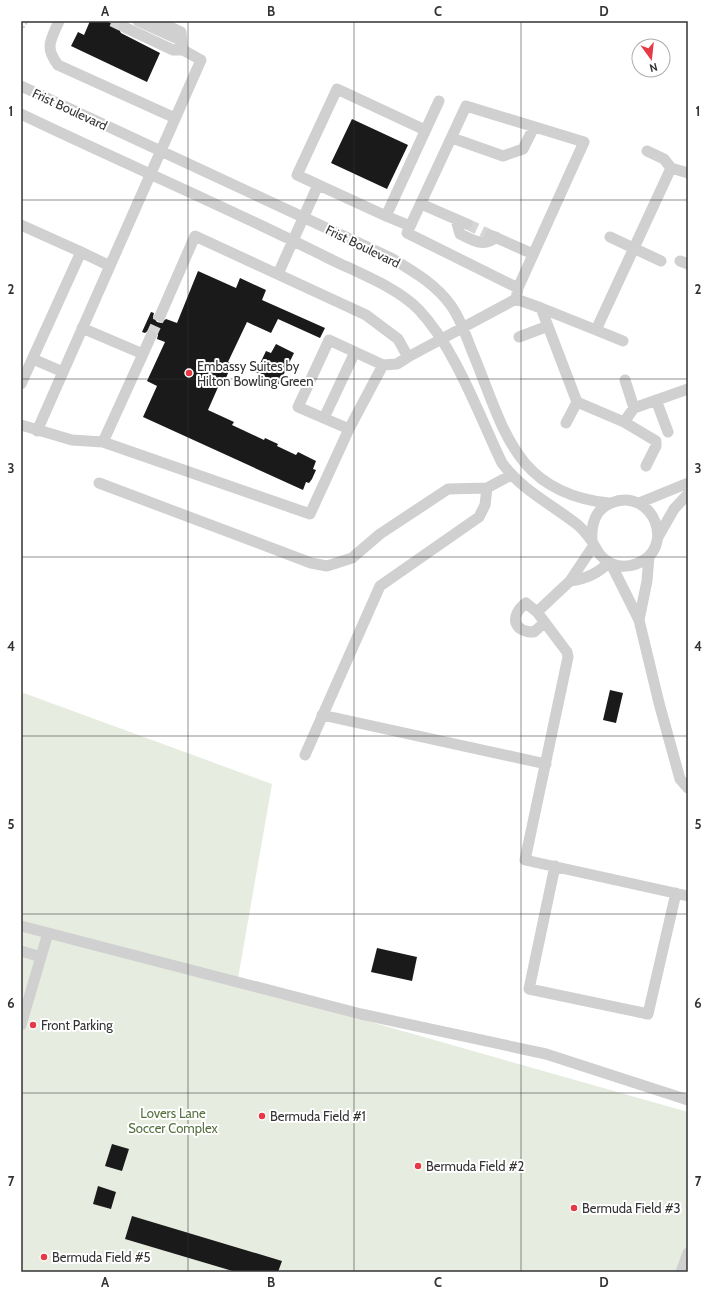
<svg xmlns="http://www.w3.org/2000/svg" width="709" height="1293" font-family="Cabin,sans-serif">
<rect width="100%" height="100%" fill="#fff"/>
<path fill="#e6ecdf" d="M21,692L272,784L237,984L688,1112V1272H21Z"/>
<path fill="#1a1a1a" d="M90,21H106L117,26L121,33L160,53L147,82L71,46L78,32L84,35Z
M352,119L408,145L387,189L331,163Z
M198,271L236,288L240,278L266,290L262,300L325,328L320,338L278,319L271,333L247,322L228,362L232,364L222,387L219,385L208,410L234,422L232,425L264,440L265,438L278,444L277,446L296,455L298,452L316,461L313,469L316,470L312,479L309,483L306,482L303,490L143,417L157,386L147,381L165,342L157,339L158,335L154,330L150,329L145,333L142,332L151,312L154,313L153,317L157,322L161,323L166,319L177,323Z
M276,344L294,353L279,384L256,372L266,351L271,353Z
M610,690L623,693L616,723L603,720Z
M377,948L417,957L412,981L371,972Z
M112,1144L129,1149L122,1171L105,1166Z
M98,1186L116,1192L111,1209L93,1204Z
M132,1216L282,1261L278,1272H236L125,1239Z"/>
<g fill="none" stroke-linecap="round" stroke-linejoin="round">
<path stroke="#d6d6d6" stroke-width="11" stroke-dasharray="11 5.5" stroke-linecap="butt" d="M112,21L124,27
M467,224L488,234
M151,336L160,316"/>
<path stroke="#cdcdcd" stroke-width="2" stroke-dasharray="2 2" stroke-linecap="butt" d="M21,31L28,21"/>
<path stroke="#d0d0d0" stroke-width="11" d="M59,21C51,40 44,47 58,65L175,118
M138,21L178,39L183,50
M157,21L181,32L182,46
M21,86L391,258C413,271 437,285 452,307C461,320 466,336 472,351C504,427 513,493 609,503
M21,114C123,163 227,207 328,258C356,272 397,287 419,310C455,348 479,415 502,463C521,489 549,503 574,522C581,527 586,533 591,540C597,549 599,557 610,563C618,567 628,567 636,564C678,549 653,486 611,503C595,509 591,525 592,541
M425,130L337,89L297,175L386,216L439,101
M452,138L503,156L523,149L534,127
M647,151L664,159L671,168
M421,204L467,224
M386,216L410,226
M456,220L460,234C473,240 484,248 496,237
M21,225L81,252L21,384
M490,235L533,254
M610,237L661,261
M81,252L110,266
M680,261L688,264
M278,274L318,185
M516,299L541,308L577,402L624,422
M541,308L596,330
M160,316L195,236L366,315L398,339L408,357L516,299L518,288L584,142L466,106L407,233L518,288
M82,328L143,354L103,442
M519,337L548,326
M623,341L596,330L671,168L688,173
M143,354L151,336
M33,359L63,372
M625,380L634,408
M656,400L668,432
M324,418L355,352
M566,423L577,402
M21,425L72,440L103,442L310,514L349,429L383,365L397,364L408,357
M349,429L298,407L329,340L383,365
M37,431L201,60L183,50H173L124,27
M646,466L656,446V441L624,422L634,408L688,389
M99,483L311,563L327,566L352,558L380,534L448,489L487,488
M639,503L688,483
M658,537L674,509L688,494
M594,545L570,581C586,579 598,574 609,562
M611,564L639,620L647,581L649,556
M570,581L537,612L567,652L568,657L525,860L688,896
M537,612L526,603C510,615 512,632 534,632L544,623
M639,620L659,703L680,779L688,788
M322,715L546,764
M305,755L380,586L479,517L485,505L487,488L511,475
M555,866L529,989L648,1014L676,893
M21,926L361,1014L546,1054L688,1100
M21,951L41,957
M21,1025L48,933
M681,1272L688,1253"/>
</g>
<path fill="none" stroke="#333" stroke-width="1" stroke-opacity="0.55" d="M188,21V1272M354,21V1272M521,21V1272M21,200H688M21,379H688M21,557H688M21,736H688M21,914H688M21,1093H688"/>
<g fill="#e63946" stroke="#fff" stroke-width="1.5">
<circle cx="189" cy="373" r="4"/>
<circle cx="33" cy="1025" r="4"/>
<circle cx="262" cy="1116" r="4"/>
<circle cx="418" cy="1166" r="4"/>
<circle cx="574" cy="1208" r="4"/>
<circle cx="44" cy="1257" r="4"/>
</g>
<g text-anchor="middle" stroke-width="4" stroke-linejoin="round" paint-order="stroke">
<g font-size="13" fill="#333" stroke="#fff">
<text transform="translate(70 109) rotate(25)" y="5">Frist Boulevard</text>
<text transform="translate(363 246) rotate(26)" y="5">Frist Boulevard</text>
</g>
<g font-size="13" fill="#333" stroke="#fff" text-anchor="start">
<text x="197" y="371">Embassy Suites by<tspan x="197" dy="15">Hilton Bowling Green</tspan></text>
<text x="41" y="1030">Front Parking</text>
<text x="270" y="1121">Bermuda Field #1</text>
<text x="426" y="1171">Bermuda Field #2</text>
<text x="582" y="1213">Bermuda Field #3</text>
<text x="52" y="1262">Bermuda Field #5</text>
</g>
<g font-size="13" fill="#56703f" stroke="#fff">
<text x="173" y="1118">Lovers Lane<tspan x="173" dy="15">Soccer Complex</tspan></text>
</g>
</g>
<rect width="709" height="1293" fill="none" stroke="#ffffff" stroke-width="44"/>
<g transform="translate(651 58) rotate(165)"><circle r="19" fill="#ffffff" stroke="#adadad"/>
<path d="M0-3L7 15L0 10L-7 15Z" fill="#e63946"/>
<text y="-6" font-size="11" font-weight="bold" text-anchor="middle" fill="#333333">N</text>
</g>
<rect x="22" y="22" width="665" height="1249" fill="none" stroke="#333" stroke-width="1.5"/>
<g font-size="13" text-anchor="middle" font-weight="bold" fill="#333">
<text x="105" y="16">A</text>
<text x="271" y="16">B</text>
<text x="438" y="16">C</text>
<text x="604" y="16">D</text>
<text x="11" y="116">1</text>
<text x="698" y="116">1</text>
<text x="11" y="294">2</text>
<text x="698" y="294">2</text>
<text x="11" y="473">3</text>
<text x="698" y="473">3</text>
<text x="11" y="651">4</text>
<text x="698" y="651">4</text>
<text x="11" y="829">5</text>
<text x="698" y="829">5</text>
<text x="11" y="1008">6</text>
<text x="698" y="1008">6</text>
<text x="11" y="1186">7</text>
<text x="698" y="1186">7</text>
<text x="105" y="1287">A</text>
<text x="271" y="1287">B</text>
<text x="438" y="1287">C</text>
<text x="604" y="1287">D</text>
</g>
</svg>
